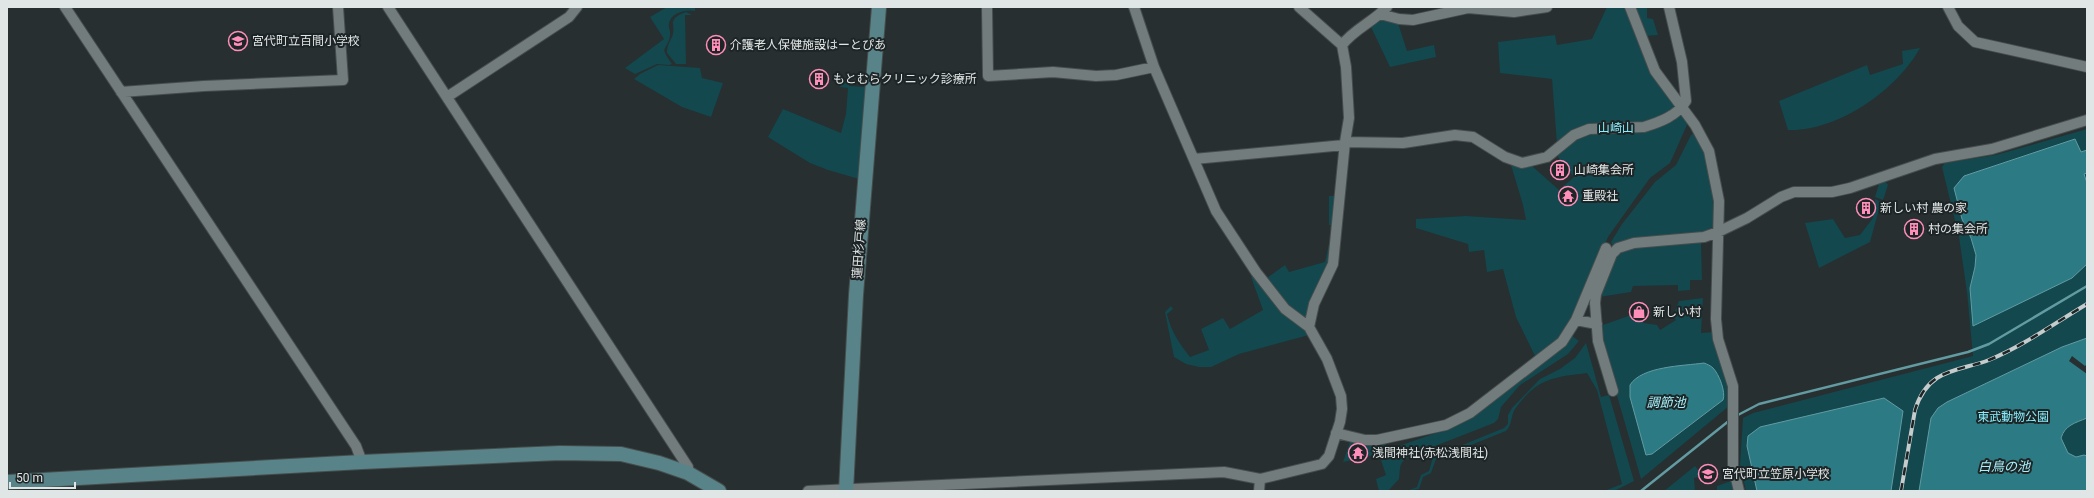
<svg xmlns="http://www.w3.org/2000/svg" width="2094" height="498" font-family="Roboto,'Noto Sans JP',sans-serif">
<rect width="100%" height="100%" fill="#272f30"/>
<path fill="#12484e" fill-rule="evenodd" d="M667,7H695V11C686,9 672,12 669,23C668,27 671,32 670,36C667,52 658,45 672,64L669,65L657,64L635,74L625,68L664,39L650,17Z
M1607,7L1626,8L1650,71L1687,119V125L1670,163L1650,178L1608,237L1572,318L1563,333L1554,343L1535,356L1516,317L1503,269L1487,272L1484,250L1469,252L1468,244L1416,228V219L1466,216L1526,220L1523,205L1511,165L1513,163L1524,167L1532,166L1559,190L1574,177L1558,157L1552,79L1500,73L1498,42L1555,35L1557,45L1592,39Z
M1637,7H1647V18L1653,19L1658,35L1644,36L1635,10Z
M686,12L692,15H685L686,64H676L667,53C667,46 669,43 672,37C677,24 665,20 686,12Z
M1381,18L1398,23L1407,51L1434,45L1436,57L1390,67L1370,25Z
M1920,48C1897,90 1837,132 1788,130L1779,101L1867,65L1870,75L1903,64L1902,51Z
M658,65L700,68L702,78L723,83L711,117L682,107L634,79L640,74Z
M846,79H849V86L866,87L859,179L828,170L810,163L768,137L783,109L841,133L846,114L848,88L840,87L841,84Z
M2087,129V491H1746L1740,465L1743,418L1753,413L1973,356L1967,292L1959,237L1942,167L1945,163L1996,155Z
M1694,133C1711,160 1715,196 1713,227L1699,233L1612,245L1611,242L1622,224L1655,182L1676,165L1691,135Z
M1885,181L1888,185L1883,200L1875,197L1879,184Z
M1329,196H1337L1330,264L1309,335L1239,354L1211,367H1199L1186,364L1174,357L1165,312L1171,306L1173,309L1167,314C1171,331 1179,343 1190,357L1209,350L1201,329L1223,318L1230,329L1263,310L1251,277L1255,274L1261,282L1285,265L1289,272L1325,262L1329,244H1331L1332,225H1329Z
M1875,199L1881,202L1870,242L1819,268L1805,223L1833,219L1845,238L1860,235L1873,218Z
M1701,241L1702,280H1690V290L1678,291V285L1633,286L1631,292L1599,297L1616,256C1631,242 1680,243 1701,241Z
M1703,298L1701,333L1713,332L1714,342L1729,388V406L1641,479L1601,340L1600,326L1634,314L1644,323L1657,325L1660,330L1676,320L1673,316L1679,301ZM1719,404L1652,454L1646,455Z
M1571,335L1579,341L1568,354L1520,385L1501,407L1498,419L1494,423L1412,455C1398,463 1401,464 1399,479L1388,491H1379L1376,479L1386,475L1379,454L1343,462L1351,439L1385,441L1388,450L1447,429Z
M1586,343L1601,397L1609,395L1634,481L1614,491H1604L1622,484L1597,390L1587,373C1553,377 1536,379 1515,409C1510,417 1513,424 1506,431L1436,459L1431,473L1423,477L1419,489L1407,491L1417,487L1421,475L1429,471L1433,457L1504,428L1508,424V415L1512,408L1540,379L1560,369L1575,358Z
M1695,466L1703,476L1694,478L1695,491H1664Z
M1731,481L1733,491H1717V486Z"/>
<path fill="#2c7b84" stroke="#629ba1" d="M2075,139L2081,152L2087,150V173L2084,174L2087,183V264L2072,278L1973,326L1970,288L1975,267L1976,255L1971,238L1962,219L1954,188L1964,176Z
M2087,338V418C2075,423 2065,425 2061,438L2068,453L2076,457L2084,455L2087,456V491H1919L1931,418L1938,408L1947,402L2062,347Z
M1704,363C1707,364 1711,366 1713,368C1719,374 1726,392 1723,400L1652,454L1646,455L1630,397V385C1642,366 1683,366 1704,363Z
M1884,398L1903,411L1891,491H1757L1747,446L1748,436L1760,427Z"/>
<path fill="#272f30" d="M2072,356L2085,366L2087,364V374L2069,361Z"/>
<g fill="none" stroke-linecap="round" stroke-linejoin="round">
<path stroke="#629ba1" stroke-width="2.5" d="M1736,416L1759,404L1968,352L1989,344L2087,286
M1641,491L1730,420"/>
<g stroke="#464d4d" stroke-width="12">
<path id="street" d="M65,7L356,446L362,462
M388,7L688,467V473
M987,7L988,76L1053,72L1096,76L1116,75L1154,67
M1299,7L1342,45
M1630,7L1655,71L1695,125L1709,151L1719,201L1716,319L1718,339L1733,386V466L1739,491
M1948,7L1958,26L1975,42L2087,67
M1380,14L1399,19L1413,20L1468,8L1514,12L1547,7
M121,92L204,86L343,80L338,7
M447,97L569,17L577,7
M1345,142L1403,143L1455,135L1473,137L1505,157L1522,163L1547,157L1574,135L1589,129L1644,127C1660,122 1677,116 1686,101L1682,62L1669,7
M1194,159L1344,145
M1576,320L1597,324
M1309,327L1314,304L1333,264L1345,142L1349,118L1346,67L1342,45C1354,29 1373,22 1387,7
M1613,391L1598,341L1595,303L1596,294L1612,254L1618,248L1634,243L1704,237L1718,232L1747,218L1781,197L1794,192H1832L1850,188L1935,159L1992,149L2087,120
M1336,433L1365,440H1377L1446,425L1470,413L1562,342L1576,320L1606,248
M808,491L1224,472L1260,479L1322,464L1329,456L1340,422L1342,409L1341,396L1327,359L1309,327L1285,309L1256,272L1216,211L1154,67L1134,7
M1259,491L1260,479"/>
</g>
<g stroke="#464d4d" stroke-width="16">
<path id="secondary" d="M7,482L362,462L560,453L621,454L659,463L688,473L719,491
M846,491L856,295L879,7"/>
</g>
<use href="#street" stroke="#737c7d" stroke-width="10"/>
<use href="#secondary" stroke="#588489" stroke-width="14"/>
<g stroke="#c6cccc" stroke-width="4">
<path id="rail" d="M1901,491L1915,410C1919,397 1925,386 1937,378C1953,368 1971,367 1989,360C2023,346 2055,323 2087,304"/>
</g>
<use href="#rail" stroke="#1e2526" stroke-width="2.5" stroke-dasharray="8" stroke-linecap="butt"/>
</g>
<defs>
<g id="school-ring" transform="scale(1)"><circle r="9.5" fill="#1e2526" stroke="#ff8eba" stroke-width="1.5"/><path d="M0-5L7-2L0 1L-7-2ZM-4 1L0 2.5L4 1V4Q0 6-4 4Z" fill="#ff8eba"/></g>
<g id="building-ring" transform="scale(1)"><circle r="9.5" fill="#1e2526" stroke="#ff8eba" stroke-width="1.5"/><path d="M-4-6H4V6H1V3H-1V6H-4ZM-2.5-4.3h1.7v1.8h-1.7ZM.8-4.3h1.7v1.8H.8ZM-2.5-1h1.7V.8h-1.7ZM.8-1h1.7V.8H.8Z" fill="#ff8eba"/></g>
<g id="temple-ring" transform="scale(1)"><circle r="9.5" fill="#1e2526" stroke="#ff8eba" stroke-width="1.5"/><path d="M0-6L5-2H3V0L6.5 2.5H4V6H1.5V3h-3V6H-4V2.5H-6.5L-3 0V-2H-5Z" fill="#ff8eba"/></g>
<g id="shop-ring" transform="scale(1)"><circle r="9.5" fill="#1e2526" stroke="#ff8eba" stroke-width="1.5"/><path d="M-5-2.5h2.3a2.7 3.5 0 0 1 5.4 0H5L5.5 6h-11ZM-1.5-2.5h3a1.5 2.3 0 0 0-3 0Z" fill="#ff8eba"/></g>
</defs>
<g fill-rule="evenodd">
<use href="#school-ring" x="238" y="41"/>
<use href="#building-ring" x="716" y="45"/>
<use href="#building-ring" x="819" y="79"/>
<use href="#building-ring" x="1560" y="170"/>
<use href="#temple-ring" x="1568" y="196"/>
<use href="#building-ring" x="1866" y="208"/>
<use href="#building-ring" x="1914" y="229"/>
<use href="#shop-ring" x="1639" y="312"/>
<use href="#temple-ring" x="1358" y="453"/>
<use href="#school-ring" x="1708" y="474"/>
</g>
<g text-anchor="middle" stroke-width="4" stroke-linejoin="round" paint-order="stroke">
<g font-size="12" fill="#e0e5e5" stroke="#1e2526" text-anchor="start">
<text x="252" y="45">宮代町立百間小学校</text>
<text x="730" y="49">介護老人保健施設はーとぴあ</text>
<text x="833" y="83">もとむらクリニック診療所</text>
<text x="1574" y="174">山崎集会所</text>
<text x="1582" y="200">重殿社</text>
<text x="1880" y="212">新しい村 農の家</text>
<text x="1928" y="233">村の集会所</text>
<text x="1653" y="316">新しい村</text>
<text x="1372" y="457">浅間神社(赤松浅間社)</text>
<text x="1722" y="478">宮代町立笠原小学校</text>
</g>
<g font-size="12" fill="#86f0fe" stroke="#1e2526">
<text x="1616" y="132">山崎山</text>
<text x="2013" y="421">東武動物公園</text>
</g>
<g font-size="12" fill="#e0e5e5" stroke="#1e2526">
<text transform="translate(859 249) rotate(-86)" y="4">蓮田杉戸線</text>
</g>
<g font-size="13" font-style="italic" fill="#a6f1fb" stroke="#1e2526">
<text x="1666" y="407">調節池</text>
<text x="2004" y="471">白鳥の池</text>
</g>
</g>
<rect width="2094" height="498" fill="none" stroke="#e0e5e5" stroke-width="16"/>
<path d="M10 482v6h65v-6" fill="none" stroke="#e0e5e5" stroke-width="2"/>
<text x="16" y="482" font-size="12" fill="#e0e5e5" stroke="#1e2526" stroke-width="3" paint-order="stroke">50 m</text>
</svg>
